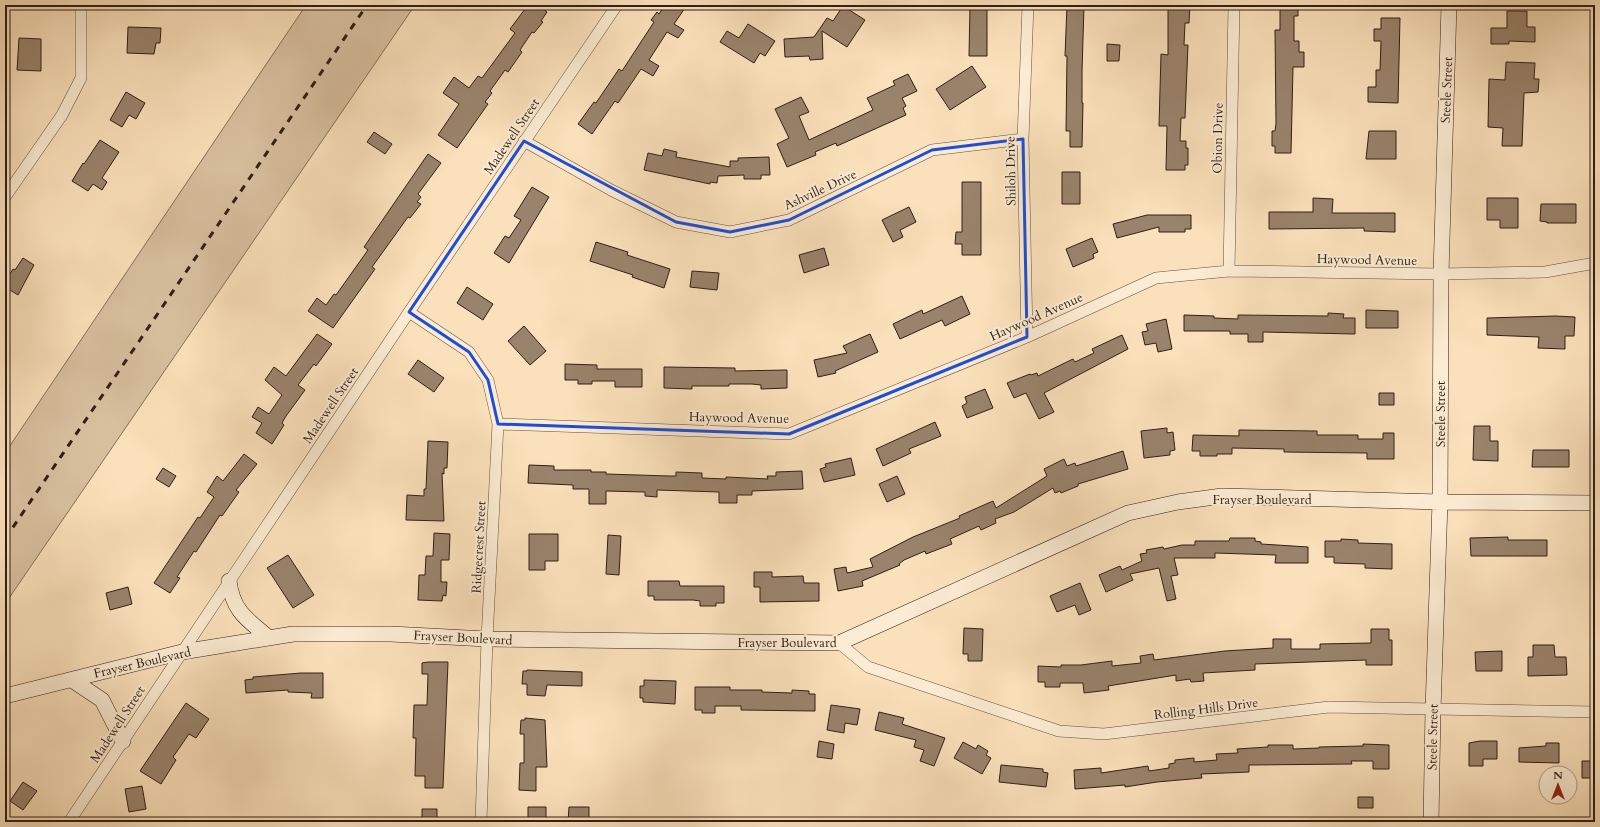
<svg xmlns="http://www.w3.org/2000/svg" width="1600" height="827" font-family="Cardo,serif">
<rect width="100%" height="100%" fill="#fbe1bb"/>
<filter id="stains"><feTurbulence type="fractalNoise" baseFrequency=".005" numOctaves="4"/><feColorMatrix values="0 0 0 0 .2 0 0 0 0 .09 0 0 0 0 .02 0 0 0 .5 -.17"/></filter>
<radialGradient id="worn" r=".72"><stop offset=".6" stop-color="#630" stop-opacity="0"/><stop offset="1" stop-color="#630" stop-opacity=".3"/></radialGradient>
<path fill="#d8c09f" stroke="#846f5b" d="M306,5H415L5,604V453Z"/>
<path fill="#9a836c" stroke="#301e17" d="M528,5H537L547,12L541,21L543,22L534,33L532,32L520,50L522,52L508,72L505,70L490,91L492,93L485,102L488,104L457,148L438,135L459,104L443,93L454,77L469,88L478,76L482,78L515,33L510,29Z
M665,5H687L674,24L684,30L678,38L667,32L649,60L659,66L653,76L641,69L618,103L615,101L592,134L578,124L594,102L596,103L619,69L622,71L654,22L651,20L657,12L659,14Z
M970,5H987V56H969Z
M1067,5H1084L1082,72V103H1083L1082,147H1070V131H1066L1067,56H1065Z
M1168,5L1190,6L1189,23H1185L1184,45H1188L1185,118H1181L1180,141H1186V148H1188V165H1185V170H1166L1167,126H1159L1161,54L1168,55Z
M1280,5H1298V16H1294V41H1299V52H1304V67H1293L1291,153H1275V146H1272V131H1275L1276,123L1275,30H1280Z
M843,6L865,20L847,47L822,31L823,59L810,60L809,56L785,57L784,39L814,37L827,18L833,21Z
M1507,11H1527V27H1535V42L1509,41V44H1491V28H1507Z
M1381,18H1400L1398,103L1368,102V87H1376V70H1380L1381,41H1374V29H1381Z
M748,24L775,41L765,56L760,53L754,63L720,42L727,31L739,38Z
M128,27L161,28L160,43H156L154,54L127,53Z
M19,38L41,39V71L17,70Z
M1107,44L1120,45L1119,61H1107Z
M1506,62L1535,63L1534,79H1539L1538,92L1524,93L1522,146H1502L1503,128L1488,127L1489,79L1505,80Z
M972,66L986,87L950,110L936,89Z
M908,74L917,91L902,98L906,106L903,108L906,115L837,146L836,143L815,152L816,155L787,167L777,144L789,138L775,109L801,97L809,112L799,116L809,140L873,110L867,98L895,85L893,81Z
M126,92L145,103L136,119L129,115L122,127L110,120Z
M1369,131H1396V159H1366Z
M374,132L392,144L385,154L367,142Z
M100,140L119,152L102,178L107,182L102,190L93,184L88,191L72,181L83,163L84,164Z
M664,149L677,152L676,157L730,167V161H738V158L769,157L770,175H761V179H744V175L718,176L717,183L710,182V184L644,170L648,153L662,156Z
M428,154L441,163L418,194L421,197L417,202L421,204L410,218L408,217L372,267L375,269L333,328L308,311L317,298L326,305L334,294L336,295L368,250L364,247Z
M1062,172H1080V204H1062Z
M962,182H981V255H962V244H955L956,232H962Z
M532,187L549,197L509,263L494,253L505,236L509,238L521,220L514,216Z
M1313,198L1333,199L1332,213H1395V232L1364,231V228L1269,229V212H1313Z
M1487,198H1518V228H1500V220H1487Z
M1541,204H1576V223H1547V222L1540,221Z
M909,207L916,222L900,230L903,237L893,242L882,220Z
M1147,215H1191V229H1185V232H1159V227L1117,238L1113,224Z
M1092,238L1098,252L1093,254L1094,258L1073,267L1066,249Z
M596,242L628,252L627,255L670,269L664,288L632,277L633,275L590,261Z
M824,248L829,265L804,273L799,255Z
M23,258L34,265L18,295L5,287V282L13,269L15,270Z
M692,271L719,273L717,290L690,287Z
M467,287L493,304L483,320L457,303Z
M962,296L970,314L945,326L942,320L900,339L893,324L922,310L923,314Z
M1366,310L1398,311V328H1366Z
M1328,313L1344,314L1343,318H1355V334L1263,332V342H1248V334H1230V331H1184V315L1214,316V318L1238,319V315L1328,316Z
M1556,316L1575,317L1574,336H1565V349L1538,348L1539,337L1487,335V318Z
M1166,319L1172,349L1158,352L1156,343L1145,345L1142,332L1148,331L1146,324Z
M524,326L546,351L530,365L508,341Z
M317,334L332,344L316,366L314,364L298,385L305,390L286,416L282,423L284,425L272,444L256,433L262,423L252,417L258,407L269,414L282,395L265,380L274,367L286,376Z
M870,334L878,352L835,371L836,373L818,377L814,360L847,353L843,346Z
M1122,335L1128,349L1044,393L1054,412L1039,419L1026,393L1014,398L1007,383L1030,374L1031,375L1037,373L1038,376L1073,359L1075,362L1094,353L1092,349Z
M418,360L444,378L434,392L408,374Z
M565,364L597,365V369H642V387H615V381H592V384H578V380H565Z
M664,367L735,368V371L787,370V388L761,389V385L752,384H729V386H692V389L664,388Z
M985,389L993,408L967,418L962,406L967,403L965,397Z
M1379,393H1394V405H1379Z
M935,422L941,436L909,449L911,453L883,466L876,449Z
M1474,426H1490V441H1498V461L1473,460Z
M1167,428V433L1173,432L1175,450L1170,451V455L1144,458L1141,431Z
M1239,430L1317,431V435H1358V439H1383V433H1394V459H1367V453L1284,452V449L1232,448V454H1217V456H1200V451H1192L1193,435L1239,436Z
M428,441L448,442L447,468H444V474L442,473L444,521L406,520L407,495L424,496V489H426Z
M1533,450H1569V467H1532Z
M1123,451L1128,469L1078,484V486L1061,493L1060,491L1055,493L1053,488L1014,512L995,519L996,523L981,530L979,526L950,539L952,544L926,554L925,551L904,560L899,564L900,565L862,581L863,586L838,591L834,569L846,567L847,573L873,567L870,559L913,537L960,518L959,516L993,501L996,508L1047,476L1044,469L1064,459L1067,466L1075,463L1076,466Z
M244,454L257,464L236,490L239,492L222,516L220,515L196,552L194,551L177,577L180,578L170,593L154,583L198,517L200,518L214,497L207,492L217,476L223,481Z
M851,458L855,475L824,482L820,469L826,467L825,464Z
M529,465L554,466V470H591V472H606V474L669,476H676V472L702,473V478L726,479V477L768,479L767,476H776V472L802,471L803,489L752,491V495H737V503H719V492L657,490V497L645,496V492L606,491V504H589V489H573V485L528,483Z
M163,468L176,476L169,487L156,479Z
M897,476L905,494L887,502L879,484Z
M434,533L450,534L449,560H441V582H447L446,596L443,595L442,601L418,600L419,575H425L426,556H433Z
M529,534H558V561H545V570H529Z
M608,535L621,536L619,575L606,574Z
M1508,537V540H1547V556H1471L1470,538Z
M1230,538H1255V541L1261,542V544L1308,547V563H1275L1276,555L1215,553V558H1174L1178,575L1171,576L1176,599L1167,601L1159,568L1130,574L1133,580L1106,592L1099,575L1120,566L1122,570L1142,561L1140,554L1147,553L1146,550L1163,547L1164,549L1182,545H1195V541H1229Z
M1341,539L1358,540V543L1392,544V569L1365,568V564L1334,563V557H1325V541H1341Z
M288,555L314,595L293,608L267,568Z
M754,572H772V577L803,576L804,583H819V601L760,602V587H754Z
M648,581H679L680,586H724V603H716V606H700V601L693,600H654V596H648Z
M1080,583L1091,610L1079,615L1075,605L1057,612L1050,596Z
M128,587L132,604L110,610L106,593Z
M964,628L983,629L982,661H968V654H963Z
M1371,629H1389V640H1392V665H1366V660L1255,664V670L1203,673L1204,681L1191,682L1190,679L1176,681V675L1108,686L1109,690L1084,693L1083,683H1060V687H1045V682H1038V666L1061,667V665H1081L1112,661V666L1141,663L1140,656L1153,654L1154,660L1225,651L1273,648V639H1291V649H1320V644L1371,643Z
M1533,645H1554L1555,657H1566L1567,675L1528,676V657H1533Z
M1502,651V671H1476L1475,652Z
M428,662H448L443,788H425V776H415L416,738H413L414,705H427L428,674H422V663Z
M527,670L582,672V686L547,685L545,696L527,695V684H522L523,671H527Z
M301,673H323V698H311L312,693L288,692V690L246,693L245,680L253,679V677Z
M644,680L676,681L675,704L643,702V698H640V686H644Z
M695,687H730V690H762V692L792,693V690L809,691V694H815V711L741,710V706H715V713H702V710H695Z
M186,703L209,719L196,738L189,734L173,757L176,760L161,784L140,771Z
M831,705L860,709L857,725L845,723L844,733L827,730Z
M879,712L904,718L902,724L945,738L934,766L920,761L924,750L914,747L916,740L875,730Z
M525,718L545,720L547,767H536V791L519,790L520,763H524V734H520L521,720H525Z
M819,741L834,744L832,759L817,757Z
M1480,741H1497V759H1483V766H1469V743Z
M963,742L976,749L978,745L988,751L986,755L991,758L982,774L954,758Z
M1546,743H1559V763L1519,762V748L1546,746Z
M1363,744L1389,745V769H1373V761H1351L1352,764L1249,765V772L1201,774L1202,778L1157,782L1125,787V785L1075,789L1074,770L1101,768V773L1148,766L1149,771L1169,768V764L1175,763V760L1194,758V762L1217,760L1216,754L1238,753L1237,749L1268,747V745H1293V749L1319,748V747L1363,746Z
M1582,761H1595V778H1582Z
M1001,765L1043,769V772L1048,773L1046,787L999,782Z
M23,782L37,791L23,810L10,801Z
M142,786L146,809L129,812L125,789Z
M1358,797H1373V808H1358Z
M528,807H546V822H528Z
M569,807H589V822H568Z
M422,809H437V822H422Z"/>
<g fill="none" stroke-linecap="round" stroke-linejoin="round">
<g stroke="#634f40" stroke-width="12">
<path id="street" d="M524,141L611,190L676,222L730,232L789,220L932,150L1023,139
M5,197L62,115L81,78V5
M1229,271L1234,5
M409,312L469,352L488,380L498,424L487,639L481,822
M1027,337L1023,139L1028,5
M498,424L789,434L1027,337L1156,278L1229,271L1441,274L1545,272L1595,263
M839,643L868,667L1059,731L1104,734L1329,707L1595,712
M69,822L409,312L617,5"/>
</g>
<g stroke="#301e17" stroke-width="16">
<path id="secondary" d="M229,581C233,612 247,619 269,638
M72,680L102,700L123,741
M5,696L182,652L293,634H391L487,639L839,643L1128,513L1178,502L1222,496L1440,502L1595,503
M1431,822L1433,710L1440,502L1441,274L1449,5"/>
</g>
<use href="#street" stroke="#fcecd3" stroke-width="11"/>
<use href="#secondary" stroke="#fcecd3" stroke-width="15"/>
<path stroke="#301e17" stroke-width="3" stroke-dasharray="7 7" stroke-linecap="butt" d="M5,539L367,5"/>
</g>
<path fill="none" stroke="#1d4ed8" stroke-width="3" stroke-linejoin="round" d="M1023,139L1027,337L789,434L498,424L488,380L469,352L409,312L524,141L676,222L730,232L789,220L932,150Z"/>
<g text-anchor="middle" stroke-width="4" stroke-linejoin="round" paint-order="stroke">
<g font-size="13" fill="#301e17" stroke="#fcecd3">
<text transform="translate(1446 90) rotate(-88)" y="5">Steele Street</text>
<text transform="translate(511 136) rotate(-56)" y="5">Madewell Street</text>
<text transform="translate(1217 138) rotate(-89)" y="5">Obion Drive</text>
<text transform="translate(1010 171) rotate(-91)" y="5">Shiloh Drive</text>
<text transform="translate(820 189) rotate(-25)" y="5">Ashville Drive</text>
<text transform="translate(1367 259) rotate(1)" y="5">Haywood Avenue</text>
<text transform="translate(1036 316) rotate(-24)" y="5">Haywood Avenue</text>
<text transform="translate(330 405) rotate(-56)" y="5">Madewell Street</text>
<text transform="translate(1440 414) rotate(-90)" y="5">Steele Street</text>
<text transform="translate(739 417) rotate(1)" y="5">Haywood Avenue</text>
<text x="1262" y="504">Frayser Boulevard</text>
<text transform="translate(478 547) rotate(-87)" y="5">Ridgecrest Street</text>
<text transform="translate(463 637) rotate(3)" y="5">Frayser Boulevard</text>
<text x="787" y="647">Frayser Boulevard</text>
<text transform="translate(142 662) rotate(-13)" y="5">Frayser Boulevard</text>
<text transform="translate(1206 708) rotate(-7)" y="5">Rolling Hills Drive</text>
<text transform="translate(117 724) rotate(-57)" y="5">Madewell Street</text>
<text transform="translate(1432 737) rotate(-89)" y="5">Steele Street</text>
</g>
</g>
<rect width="1600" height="827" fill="none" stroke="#fbe1bb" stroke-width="20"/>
<rect x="6" y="6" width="1588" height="815" fill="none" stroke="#301e17" stroke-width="2"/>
<rect x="10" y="10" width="1580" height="807" fill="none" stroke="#301e17"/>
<g transform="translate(1558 785)"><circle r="19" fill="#fcecd3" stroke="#aa9a88"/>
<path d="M0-3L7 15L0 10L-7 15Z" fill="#8f2418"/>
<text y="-6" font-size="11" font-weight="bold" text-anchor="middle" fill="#301e17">N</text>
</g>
<rect width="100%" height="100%" filter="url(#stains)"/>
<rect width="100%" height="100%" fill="url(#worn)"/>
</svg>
